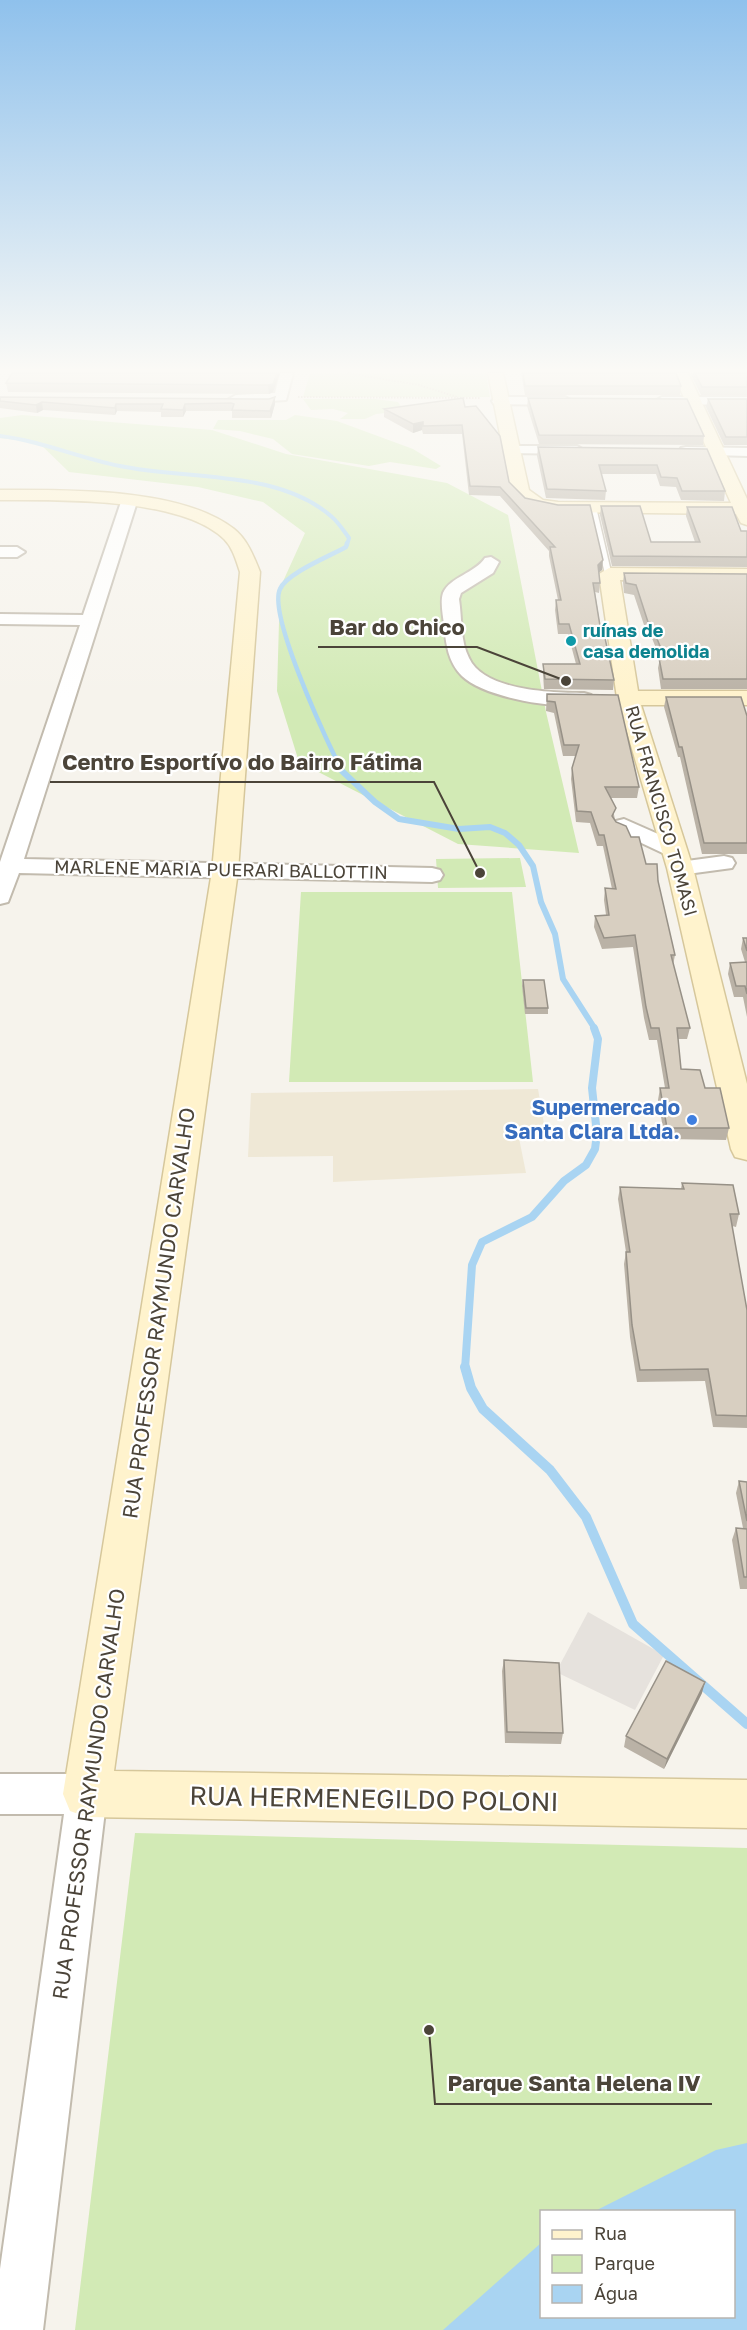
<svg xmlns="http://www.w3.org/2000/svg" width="747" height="2330" font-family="'Golos Text',sans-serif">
<rect width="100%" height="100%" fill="#f6f3ec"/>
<path fill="#e6e2dd" d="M588,1612L664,1655L635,1710L556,1672Z"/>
<path fill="#efe8d6" d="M538,1089L544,1124L517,1128L526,1173L333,1182V1156L248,1157L251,1093Z"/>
<path fill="#d2eab5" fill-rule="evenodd" d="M310,373H486L490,397H303Z
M303,399H375L398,402L404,411L376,414L365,419H340L348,413L333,409L311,410Z
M22,415L212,430L286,454L447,483L508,515L546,712L579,853L458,844L299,762L277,691L280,588L305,533L263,502L198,487L69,472L39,443L0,438V418Z
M295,415L337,421L413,449L441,466L436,469L390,462L369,466L292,454L273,439L240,431L213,429L218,420H286Z
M520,858L526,887L438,888L436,859Z
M301,892H512L533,1082H289Z
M135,1833L747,1848V2330H75ZM542,2212H734V2316H542Z"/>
<path fill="#a9d4f2" d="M747,2143V2330H443L541,2243L542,2316H734V2212L595,2211L716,2150Z"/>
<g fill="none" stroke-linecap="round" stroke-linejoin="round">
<path stroke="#a9d4f2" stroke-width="4" d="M0,436C42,441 79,458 120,466C186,480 278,469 332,517C338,522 344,531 349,538L347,545"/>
<path stroke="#a9d4f2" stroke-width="4.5" d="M336,759C323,732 268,614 280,589C287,573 330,556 346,547L347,543"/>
<path stroke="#a9d4f2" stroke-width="6" d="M336,758L342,771L375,802L399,819L459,829L490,827L505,833L519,845L533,866L541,902L555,934L563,979L595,1029"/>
<path stroke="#a9d4f2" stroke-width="8" d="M465,1369L472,1265L482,1242L532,1217L564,1181L586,1165L595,1149L597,1134L592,1088L598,1039L594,1028"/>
<path stroke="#a9d4f2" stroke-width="10" d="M465,1367L471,1388L483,1409L550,1470L586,1517L633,1624L747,1724"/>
<g stroke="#c2bbae" stroke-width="3">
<path id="lane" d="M589,505L596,507L612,576L605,574Z"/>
</g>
<g stroke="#c2bbae" stroke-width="4">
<path id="street" d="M280,373H293L286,400L236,403L229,399L236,395L275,393Z
M499,397H565L572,401L565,405L494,404L492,401Z
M662,397H747V405L657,404L655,401Z
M510,446H577L584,450L577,454L505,453L503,450L505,447Z
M686,447L747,448V456L681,454L679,451L681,448Z
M129,497L137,502L24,859L432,868L440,870L443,875L440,880L432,882L19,873L8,902L0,904V862L80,625L0,624V614L83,615L121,502Z
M0,547H17L25,552L17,557H0Z
M491,557L499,562L493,573L461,593L459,599C462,618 460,641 469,658C484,691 553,693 584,693L591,695L594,699L591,703C561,711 485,698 462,676C448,662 446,644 444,625C443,615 440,602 443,593C450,577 475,573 485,558Z
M624,819L683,845L686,850L683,855H667L616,831L613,826L616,821Z
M724,856L732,858L735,863L732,868L680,875L672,873L669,868L672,863Z
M0,1774H87L101,1780L107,1794L43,2330H0V2269L64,1814H0Z"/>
</g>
<g stroke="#d6c79b" stroke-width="3">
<path id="secondary" d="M488,373H503L529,490L543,500L558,502L731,503L673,373H688L747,499V525L741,523L736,514L558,512L526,505L511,491Z
M0,490C66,490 180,487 234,529C247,539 254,557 260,572L238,871L114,1771L747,1780V1828L87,1817L70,1811L63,1794L212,871L240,572C236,560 233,548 224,539C181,497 58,500 0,500Z
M609,568L747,569V581L620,580L638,691H747V705H641L693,868L747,1084V1160L735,1157L731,1149L667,868L617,698L599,574Z"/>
</g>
<path stroke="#c4b79f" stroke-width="2" stroke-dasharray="1.5 1.5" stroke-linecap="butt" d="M347,373L419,385L457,397
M298,397L480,398"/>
<use href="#lane" fill="#fff" fill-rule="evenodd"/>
<use href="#street" fill="#fff" fill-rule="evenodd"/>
<use href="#secondary" fill="#fff3cd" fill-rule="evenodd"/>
</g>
<path fill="#bab2a6" d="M280,373L273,392L269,394L8,392L6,383Z
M521,373H676L681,386L680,395H525Z
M690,373H747V395H701Z
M0,397L275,404L271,418H232V411H186L183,417H161V412L117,411L115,415L43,410L37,413L0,408Z
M528,398L704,436L703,445L539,444L527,406Z
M708,399H747V445H724L706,407Z
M465,407L509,482L602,570L599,572L600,583L599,593L595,592L602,638L614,680L613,690L544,689L543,674V664H576L568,634H558L555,610L556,600H558L549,556V551L500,496L469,495L462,434H423L422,430L413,433L384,417V409Z
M538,447L707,449L725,491L724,501L681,500L676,487L660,486L656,474H601L606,491L605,500L546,498L537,456Z
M601,506L651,542H695L686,516L687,507L741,531H747V567L612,566L600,515Z
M624,573L747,574V689H661L658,668L660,658L649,631H646L634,595L624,593L623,582Z
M547,694L639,787L637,798H611L615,820L658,881L675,955L673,965L690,1028L687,1039H678L681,1069L705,1088L729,1128L726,1140L665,1139L658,1100L660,1088H665L657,1040H649L644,1018L633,947L602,949L594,927L595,916L606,915L604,900L605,888L612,889L603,846H597L590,823L576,822L571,779L572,768L576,756H563L554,713L546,711Z
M666,697L747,716V854H702L680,757H678L664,707Z
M743,938H747V1017L743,997H734L728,974L730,963L745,962L741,949Z
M523,980L548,1008V1014H525L522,986Z
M682,1183L739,1214L736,1227L732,1226L747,1310V1428L713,1427L705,1381L637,1382L630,1337L624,1264L626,1252L618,1199L620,1187L681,1189Z
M739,1481L747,1482V1589H740L732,1540L736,1528H743L736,1493Z
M504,1660L563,1733L561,1744L505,1743L502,1671Z
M702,1693L664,1769L624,1747L626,1736Z"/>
<path fill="#979187" d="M277,373H280L273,392L269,394L268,385Z
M275,397V404L271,418L270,411Z
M42,402L43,410L37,413L36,405Z
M116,404L117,411L115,415V408Z
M185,404L186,411L183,417V410Z
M423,422L422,430L413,433V424Z
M603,560L602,570L597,574L598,565Z
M705,1682L702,1693L664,1769L667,1759Z"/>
<path fill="#d8cfc1" stroke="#979187" stroke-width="1.5" d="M12,373H277L273,384L268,385L6,383Z
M523,373H676L681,386H525Z
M695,373H747V387H702Z
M0,397L269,399L275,397L270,411L232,410L234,404L231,403L185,404L183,410L161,409L163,404H116L115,408L42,402L36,405L0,401Z
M463,398L465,407L476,406L500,436L509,482L525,498L558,505H590L603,560L598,565L600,583H593L602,638H605L614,680L545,679L543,664H580L569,624H559L556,600H561L550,547H555L500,487L470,486L462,425L423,426V422L413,424L384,409Z
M528,398L687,399L704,436L539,435Z
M708,399H747V437H726Z
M538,447L707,449L725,491H682L677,478L661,477L657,465H599L606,491L547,489Z
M601,506H640L651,542H700L687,507H732L741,531H747V557L613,556Z
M624,573L747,574V679H663L659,658H665L650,622H648L636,585L626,583Z
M547,694L618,695L639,787H605L616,808L612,816L616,822L626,826L631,837H639L646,864H657L658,881L675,955H671L690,1028H677L681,1069L700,1070L705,1088H720L729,1128H667L660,1088H669L659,1028H651L646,1007L635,935L604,938L595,916L609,915L605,888L616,889L604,835H599L591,812L577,811L572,768L579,745H564L555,702L547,701Z
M666,697H741L747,716V843H704L682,747H679Z
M743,938H747V951Z
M747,962V994L745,986H736L730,963Z
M523,980H544L548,1008H526Z
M682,1183L733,1185L739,1214H730L747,1310V1416L716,1415L708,1369L640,1370L632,1325L626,1252H630L620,1187L684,1189Z
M739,1481L747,1482V1521Z
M736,1528L747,1529V1577H744Z
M504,1660L559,1663L563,1733L507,1732Z
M666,1661L705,1682L667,1759L626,1736Z"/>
<linearGradient id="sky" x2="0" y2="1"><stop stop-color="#8fc1ec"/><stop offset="0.53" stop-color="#fbfaf6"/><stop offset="1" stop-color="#fbfaf6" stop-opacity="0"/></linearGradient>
<rect width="747" height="699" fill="url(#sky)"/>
<circle fill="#0f9aa8" stroke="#fff" stroke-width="2" cx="571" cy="641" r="6"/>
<circle fill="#3f7fe0" stroke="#fff" stroke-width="2" cx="692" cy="1120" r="6"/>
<g text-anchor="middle" stroke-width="4.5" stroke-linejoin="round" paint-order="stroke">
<g font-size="18" font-weight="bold" fill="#0d838f" stroke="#fff" text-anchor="start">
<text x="583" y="637">ruínas de<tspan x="583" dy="21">casa demolida</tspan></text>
</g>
<g font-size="18" fill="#4b4439" stroke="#fff">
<text transform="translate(661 811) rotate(74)" y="6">RUA FRANCISCO TOMASI</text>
<text transform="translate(221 870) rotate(1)" y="6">MARLENE MARIA PUERARI BALLOTTIN</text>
</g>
<g font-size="21" font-weight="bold" fill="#366cbe" stroke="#fff" text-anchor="end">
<text x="680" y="1115">Supermercado<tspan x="680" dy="24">Santa Clara Ltda.</tspan></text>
</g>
<g font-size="21" fill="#4b4439" stroke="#fff">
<text transform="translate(159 1313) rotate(-82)" y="7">RUA PROFESSOR RAYMUNDO CARVALHO</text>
<text transform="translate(89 1794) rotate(-82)" y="7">RUA PROFESSOR RAYMUNDO CARVALHO</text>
</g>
<g font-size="26" fill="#4b4439" stroke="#fff">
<text transform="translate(374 1799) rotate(1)" y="9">RUA HERMENEGILDO POLONI</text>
</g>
</g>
<path fill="none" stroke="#4b4439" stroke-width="2" d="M566 681L477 647H318M480 873L434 782H50M429 2030L435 2104H712"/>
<g fill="#4b4439" stroke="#fff" stroke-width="2">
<circle cx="566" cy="681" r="6"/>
<circle cx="480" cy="873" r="6"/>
<circle cx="429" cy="2030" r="6"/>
</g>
<g font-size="22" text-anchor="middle" font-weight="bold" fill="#4b4439" stroke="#fff" stroke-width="4.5" stroke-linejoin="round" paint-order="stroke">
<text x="397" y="635">Bar do Chico</text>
<text x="242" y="770">Centro Esportívo do Bairro Fátima</text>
<text x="574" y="2091">Parque Santa Helena IV</text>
</g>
<rect x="540" y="2210" width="195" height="108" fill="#ffffff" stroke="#b7b4b0" stroke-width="1.5"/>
<rect x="552" y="2230" width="30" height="9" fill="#fff3cd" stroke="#b7b4b0" stroke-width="1.5"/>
<text x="594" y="2240" font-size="18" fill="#4b4439">Rua</text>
<rect x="552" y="2255" width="30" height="18" fill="#d2eab5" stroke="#b7b4b0" stroke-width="1.5"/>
<text x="594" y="2270" font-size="18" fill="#4b4439">Parque</text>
<rect x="552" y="2285" width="30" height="18" fill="#a9d4f2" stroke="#b7b4b0" stroke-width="1.5"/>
<text x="594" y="2300" font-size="18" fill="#4b4439">Água</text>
</svg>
